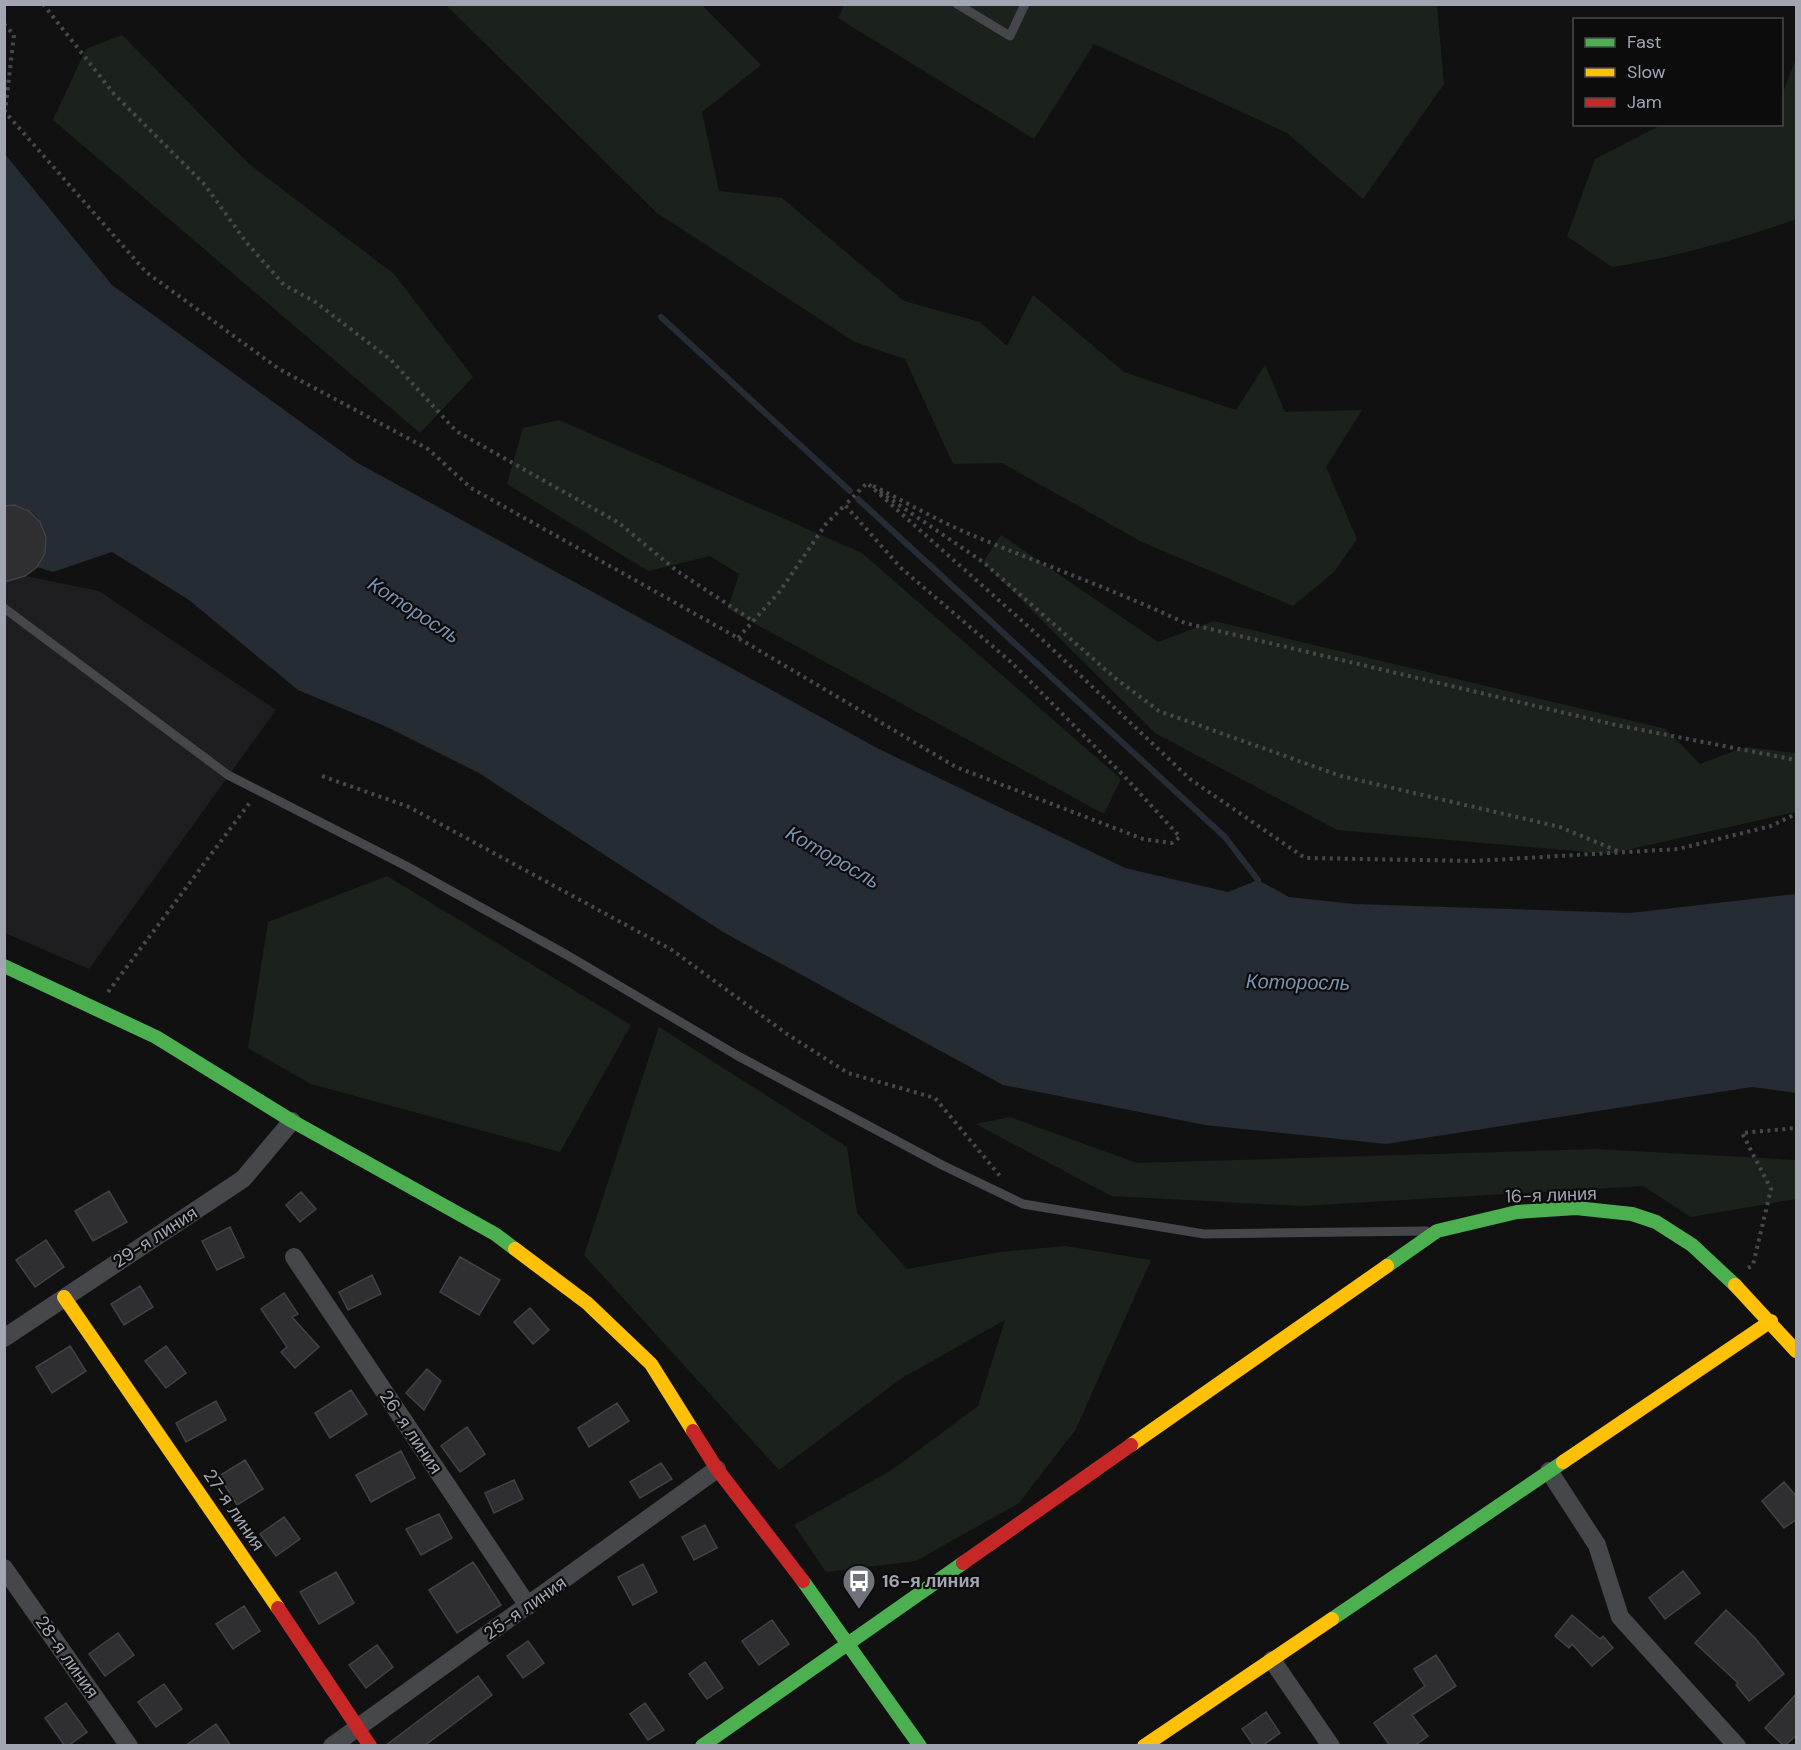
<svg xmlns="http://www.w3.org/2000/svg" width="1801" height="1750" font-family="'DM Sans',sans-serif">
<rect width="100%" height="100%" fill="#111112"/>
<path fill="#1e1e20" d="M14,505L29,511L40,522L46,537L45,553L37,567L26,576L99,591L276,710L89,969L5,933L4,506Z"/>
<path fill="#1b221c" d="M845,4L1437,5L1444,84L1363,199L1287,133L1094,44L1034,139L838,18Z
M446,5H702L761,65L702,112L719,191L782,198L904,301L980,322L1007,346L1033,295L1124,372L1236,410L1265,365L1285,412L1362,410L1326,467L1357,539L1334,572L1293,606L1142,542L1002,463L953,464L905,359L855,342L657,213Z
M122,35L249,164L394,274L473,377L420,433L53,120L86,49Z
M1796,58V210L1794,220C1734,241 1675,257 1612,267L1567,236L1595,159L1661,125L1782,124V95Z
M559,420L862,553L1121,779L1104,814L728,609L739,574L710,556L648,571L507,484L523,428Z
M1001,535L1158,642L1214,621L1666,729L1700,764L1745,747L1796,753V812L1609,854L1337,830L1155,733L983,562Z
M387,876L631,1025L560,1152L311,1084L248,1048L268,922Z
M659,1027L847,1147L857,1213L907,1269L1000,1252L1065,1246L1151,1260L1076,1429L1019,1503L916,1561L826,1572L794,1525L892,1470L978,1406L1005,1320L902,1378L779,1470L584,1255Z
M1010,1117L1137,1163L1596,1149L1796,1160V1199L1691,1217L1643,1186L1302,1206L1111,1196L976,1124Z"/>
<path fill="#252c33" d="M4,153L112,285L356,462L877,748L1125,868L1228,892L1258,880L1289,897L1354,904L1630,913L1796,894V1093L1752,1087L1386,1144L1205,1125L1003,1085L723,932L479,773L387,727L298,690L189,600L112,552L53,572L37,567C53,538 43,502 5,506Z"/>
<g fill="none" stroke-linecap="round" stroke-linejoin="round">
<path stroke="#252c33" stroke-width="6" d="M661,317L850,491
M858,499L1225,837L1258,880"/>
</g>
<path fill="#2f2f31" stroke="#404246" stroke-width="1.5" d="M14,505L29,511L40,522L46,537L45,553L37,567L25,576L4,582V506Z
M109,1191L127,1222L93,1241L75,1211Z
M301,1192L316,1209L300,1222L286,1205Z
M230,1227L244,1257L217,1270L202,1241Z
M46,1240L64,1267L35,1287L16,1260Z
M460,1257L500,1280L479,1315L440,1292Z
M372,1275L381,1294L348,1310L339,1292Z
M140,1286L153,1307L124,1325L111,1304Z
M284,1293L298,1314L292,1317L319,1347L295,1368L281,1352L287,1347L261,1309Z
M530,1308L549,1330L533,1344L514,1322Z
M70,1346L86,1371L52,1393L36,1367Z
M166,1346L186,1373L166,1388L145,1361Z
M427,1369L441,1381L424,1410L406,1393Z
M351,1390L367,1414L330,1438L315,1413Z
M216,1401L226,1420L186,1442L176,1423Z
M617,1403L629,1421L589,1447L578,1428Z
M467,1427L485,1454L460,1472L441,1446Z
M401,1451L415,1478L371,1502L356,1475Z
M245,1460L263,1489L237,1505L219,1476Z
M661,1463L672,1479L640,1498L630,1482Z
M514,1480L523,1499L494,1513L485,1493Z
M1784,1482L1797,1497V1519L1784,1528L1762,1501Z
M439,1514L452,1538L421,1555L406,1529Z
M284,1517L300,1539L276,1556L260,1534Z
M705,1525L717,1548L694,1560L682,1537Z
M473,1562L501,1605L457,1633L429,1590Z
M643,1564L657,1592L633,1605L618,1577Z
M1683,1571L1700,1593L1665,1619L1649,1598Z
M336,1572L354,1603L319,1624L300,1592Z
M244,1606L260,1631L233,1649L216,1624Z
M1726,1610L1755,1638L1784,1674L1749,1701L1736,1685L1738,1683L1695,1643Z
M1572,1615L1600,1639L1603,1636L1613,1648L1592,1666L1572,1644L1569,1648L1555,1636Z
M772,1620L789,1644L759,1665L742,1641Z
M118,1633L134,1655L105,1676L89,1654Z
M528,1641L544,1663L523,1678L507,1656Z
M377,1645L393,1667L366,1688L349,1665Z
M1436,1655L1456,1686L1412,1715L1428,1736L1414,1746H1390L1374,1723L1425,1686L1414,1669Z
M705,1662L723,1688L707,1699L689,1674Z
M478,1676L492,1695L424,1746H385Z
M164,1684L182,1709L156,1727L138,1702Z
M1797,1693V1735L1784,1746L1765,1728Z
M66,1703L87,1732L68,1746H65L45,1718Z
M645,1703L664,1730L648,1740L630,1714Z
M1266,1712L1280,1733L1262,1746H1254L1242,1729Z
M216,1724L231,1746H185Z"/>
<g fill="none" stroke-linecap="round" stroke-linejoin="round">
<path stroke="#47484c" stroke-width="4" stroke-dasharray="3 4.5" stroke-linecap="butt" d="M43,4L114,94L205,185L246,242L284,285L314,301L391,360L456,431L619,523L677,571L753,621
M4,24L14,35L5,112L146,272L279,369L428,449L471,488L738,638L956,767L1143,839L1172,843L1180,837L1125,777L1011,662L901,568L845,505L867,483L1030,628L1190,779L1305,858L1475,861L1678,849L1771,826L1796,814
M873,486C906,502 938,521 972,535C1043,565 1115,590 1185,623L1616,725L1796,760
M880,492L983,562L1115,678L1159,711L1341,776L1560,827L1620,852
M738,638L780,591L826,524L845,505
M322,776L409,807L672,950L787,1034L848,1073L935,1098L1000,1176
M108,992L251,801
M1748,1268L1753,1265L1771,1189L1742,1133L1796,1128"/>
<path stroke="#46474a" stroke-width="9" d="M957,4L1010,36L1025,4
M4,608L228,775L406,866L567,955L738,1056L942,1165L1023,1204L1204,1234L1426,1231"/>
<path stroke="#46474a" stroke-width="18" d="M294,1257L528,1606
M4,1338L243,1179L292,1121
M1549,1471L1597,1545L1620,1617L1737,1746
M4,1568L129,1746
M1272,1660L1331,1746
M332,1746L717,1469"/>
<path stroke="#4caf50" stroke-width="14" d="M4,966L156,1037L292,1121L495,1234L515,1249
M1387,1266L1437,1231L1517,1212L1576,1208L1632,1214L1656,1222L1692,1245L1735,1285
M803,1581L920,1746
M1332,1619L1563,1462
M702,1746L963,1563"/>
<path stroke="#ffc107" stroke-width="14" d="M515,1249L587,1303L651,1364L693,1431
M1735,1285L1796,1351
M64,1297L278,1608
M1131,1445L1387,1266
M1563,1462L1771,1321
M1144,1746L1332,1619"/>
<path stroke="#c62828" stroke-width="14" d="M693,1431L717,1469L803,1581
M963,1563L1131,1445
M278,1608L370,1746"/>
</g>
<defs>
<g id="bus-pin" transform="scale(1.725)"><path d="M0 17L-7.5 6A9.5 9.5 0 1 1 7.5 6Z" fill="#6f727b" stroke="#0c0c0d"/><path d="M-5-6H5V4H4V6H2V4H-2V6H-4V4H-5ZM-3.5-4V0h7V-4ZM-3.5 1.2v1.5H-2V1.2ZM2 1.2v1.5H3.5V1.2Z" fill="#fff"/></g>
</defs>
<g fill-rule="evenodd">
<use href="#bus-pin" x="859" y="1581"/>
</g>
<g text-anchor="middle" stroke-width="4.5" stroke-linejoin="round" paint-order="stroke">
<g font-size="18" fill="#a2a6b3" stroke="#0c0c0d">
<text transform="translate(1551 1195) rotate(-2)" y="6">16-я линия</text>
<text transform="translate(155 1237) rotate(-33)" y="6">29-я линия</text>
<text transform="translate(411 1432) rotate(56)" y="6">26-я линия</text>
<text transform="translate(234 1510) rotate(56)" y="6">27-я линия</text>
<text transform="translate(525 1608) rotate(-35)" y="6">25-я линия</text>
<text transform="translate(67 1657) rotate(55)" y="6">28-я линия</text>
</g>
<g font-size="18" font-weight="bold" fill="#a2a6b3" stroke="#0c0c0d" text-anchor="start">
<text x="882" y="1587">16-я линия</text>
</g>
<g font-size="20" font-style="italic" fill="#7793b0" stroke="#0c0c0d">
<text transform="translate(414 610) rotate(33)" y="7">Которосль</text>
<text transform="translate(833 857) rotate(30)" y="7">Которосль</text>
<text transform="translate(1298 982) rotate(1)" y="7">Которосль</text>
</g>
</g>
<rect width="1801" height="1750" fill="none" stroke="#a2a6b3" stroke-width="12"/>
<rect x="1573" y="18" width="210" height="108" fill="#0c0c0d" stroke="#484a4f" stroke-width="1.5"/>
<rect x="1585" y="38" width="30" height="9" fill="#4caf50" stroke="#484a4f" stroke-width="1.5"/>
<text x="1627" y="48" font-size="18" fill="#a2a6b3">Fast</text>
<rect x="1585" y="68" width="30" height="9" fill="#ffc107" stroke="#484a4f" stroke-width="1.5"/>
<text x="1627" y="78" font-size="18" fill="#a2a6b3">Slow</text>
<rect x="1585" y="98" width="30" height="9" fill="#c62828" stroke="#484a4f" stroke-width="1.5"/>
<text x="1627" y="108" font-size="18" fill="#a2a6b3">Jam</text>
</svg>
